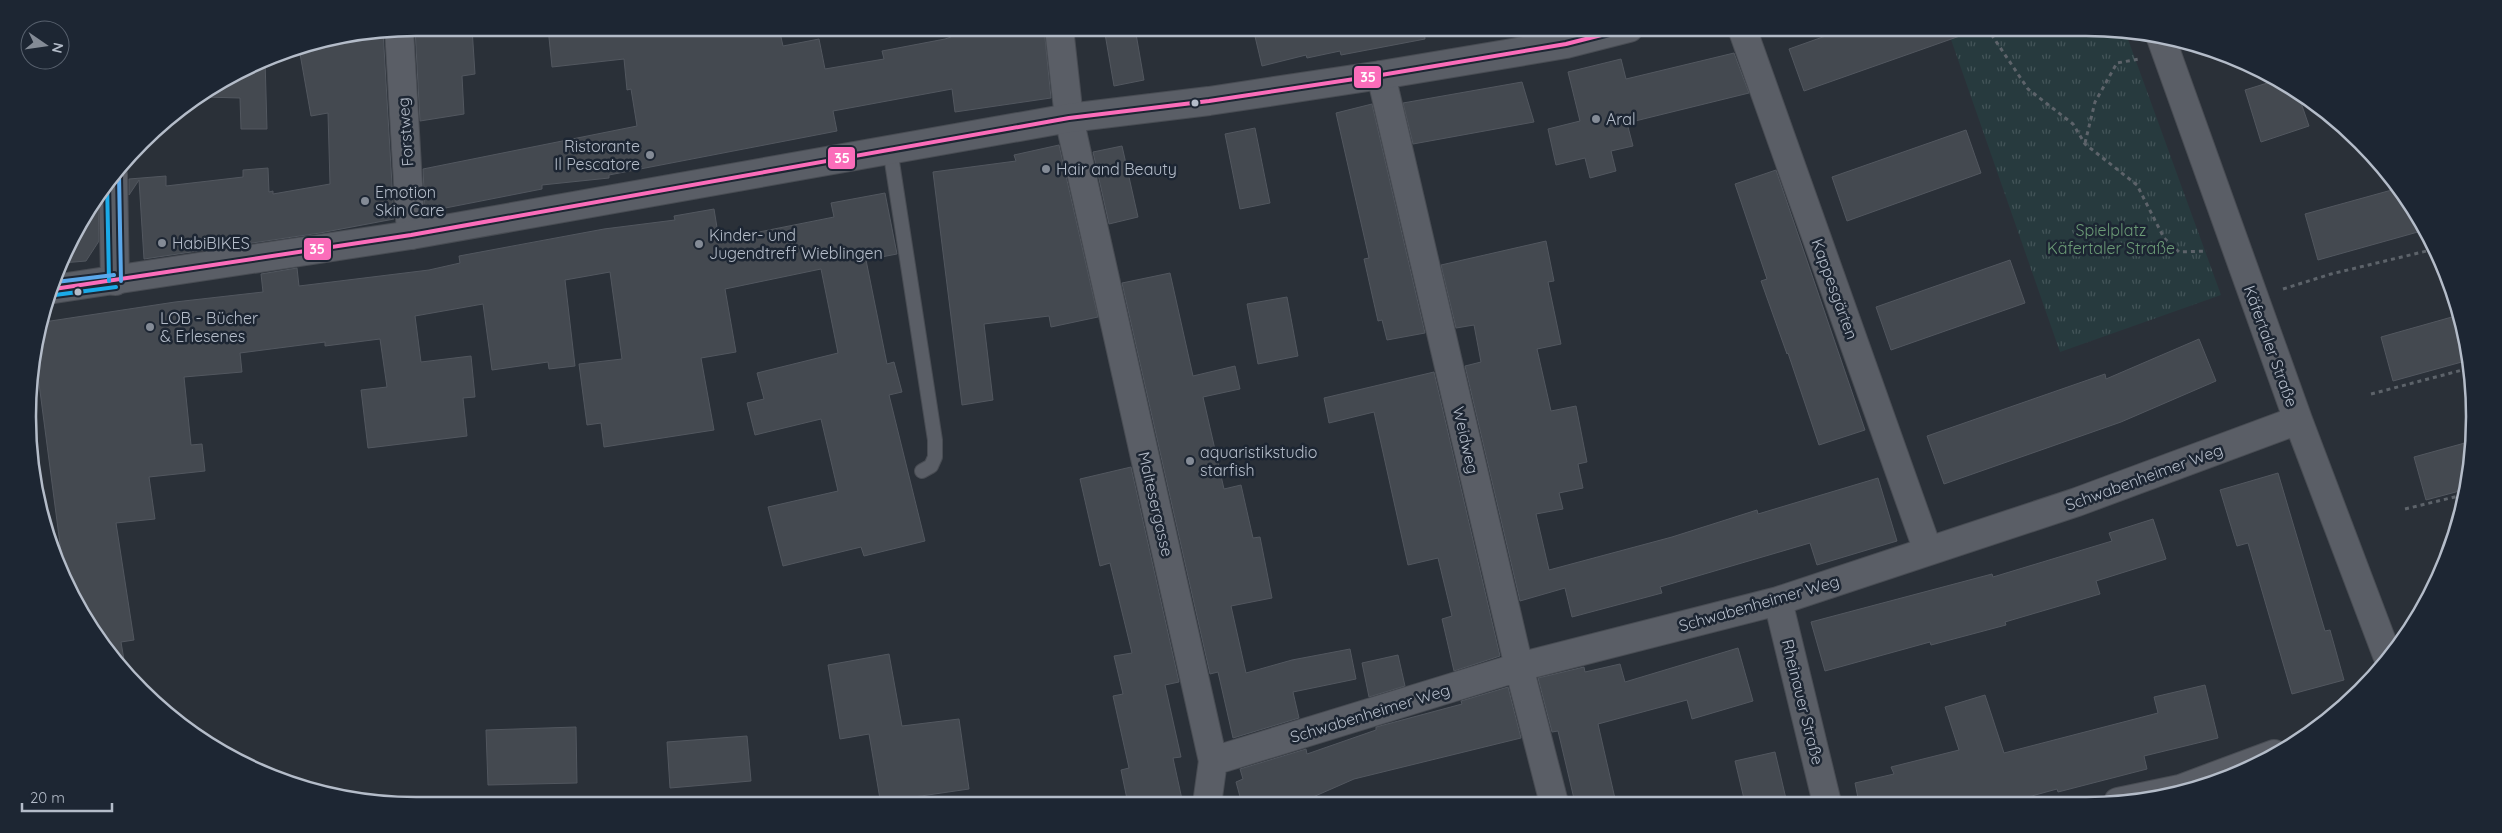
<svg xmlns="http://www.w3.org/2000/svg" width="2502" height="833" font-family="Quicksand,sans-serif">
<defs>
<pattern id="park-tufts" width="24" height="20" patternUnits="userSpaceOnUse" patternTransform="scale(1.25)"><rect width="24" height="20" fill="#273a3e"/><path d="M3 7l-1-3M5 7V3M7 7l1-3M15 17l-1-3M17 17v-4M19 17l1-3" fill="none" stroke="#445559"/></pattern>
</defs>
<rect width="100%" height="100%" fill="#2a3038"/>
<path fill="url(#park-tufts)" d="M1947,28H2085L2125,31L2221,295L2060,352Z"/>
<path fill="#444950" stroke="#52575f" d="M415,28H472L475,74L462,76L464,114L420,121Z
M548,28H779L783,46L819,39L825,69L884,59L882,51L945,39L951,37L949,28H1044L1051,98L955,112L952,89L833,111L837,131L609,175V178L542,185V189L425,212L423,169L637,126L631,89L627,90L624,59L552,67Z
M1104,28H1135L1144,80L1114,86Z
M1253,28H1424L1425,39L1341,55L1340,51L1307,58L1306,55L1262,66Z
M1848,28H1973L1974,31L1804,91L1789,49Z
M383,31L394,219L320,233L144,259L139,180L129,195V179L166,176V186L243,177V170L268,168L269,192L273,191V194L330,184L328,113L311,116L299,48L341,35Z
M1734,53L1749,93L1627,123L1633,146L1611,151L1616,171L1590,178L1585,158L1556,165L1548,129L1580,121L1568,72L1621,59L1626,79Z
M265,59L267,129H241L240,98L204,97Z
M2277,80L2297,91L2309,126L2261,142L2245,90Z
M1522,82L1534,122L1413,144L1403,103Z
M1372,104L1425,333L1387,340L1382,320L1378,321L1364,259L1369,258L1336,113Z
M1255,128L1270,203L1240,209L1225,134Z
M1966,130L1981,173L1847,221L1832,177Z
M1059,145L1098,317L1051,327L1049,316L984,324L993,400L962,405L933,172L1016,161L1014,155Z
M1122,146L1138,217L1109,224L1093,152Z
M1776,170L1865,430L1819,445L1788,353L1787,354L1761,281L1767,279L1735,184Z
M2399,188L2409,201L2425,230L2318,260L2305,214Z
M885,193L897,254L866,260L887,364L894,362L902,392L889,395L925,541L864,556L861,547L783,566L768,507L838,491L821,419L755,435L747,403L764,399L757,373L838,353L821,269L725,289L736,352L701,358L714,430L604,447L601,423L587,425L579,364L622,359L610,272L565,280L575,366L549,369L548,362L492,370L483,304L415,316L421,362L471,356L475,397L463,398L467,436L368,448L361,390L387,387L380,339L325,346V342L240,353L242,372L184,377L191,445L202,444L205,471L149,477L155,519L116,523L134,640L121,642L126,672L93,633L63,567L35,353L44,322L175,302L263,292L261,274L297,268L299,286L429,270L460,263L459,256L604,229L675,220L674,216L714,209L719,240L834,217L831,203Z
M98,196L99,241L86,261L62,263L68,244Z
M1546,241L1554,281L1548,282L1561,344L1537,349L1551,411L1576,406L1587,462L1578,464L1583,488L1559,493L1563,509L1536,514L1549,570L1672,537L1757,510L1758,514L1878,478L1897,541L1817,565L1810,543L1660,587L1662,593L1572,617L1565,588L1520,601L1465,366L1481,362L1474,325L1456,328L1441,265Z
M2010,260L2025,303L1891,350L1876,307Z
M1170,273L1193,376L1235,366L1240,389L1203,397L1224,489L1241,485L1253,538L1260,537L1272,598L1231,606L1246,673L1292,660L1350,649L1356,679L1293,692L1299,718L1233,738L1218,672L1210,674L1122,283Z
M1287,297L1298,356L1258,364L1247,304Z
M2459,315L2467,341L2469,360L2393,381L2381,337Z
M2199,339L2216,381L2121,422L1944,484L1927,436L2105,374L2106,379Z
M1434,372L1500,656L1454,671L1442,619L1452,616L1438,558L1408,565L1374,412L1329,423L1324,398Z
M2472,441L2467,489L2426,500L2414,457Z
M1131,467L1179,682L1165,685L1181,757L1173,758L1183,804H1128L1121,770L1129,768L1113,696L1123,694L1114,656L1132,653L1110,563L1100,566L1080,479Z
M2278,473L2325,631L2330,630L2344,680L2292,694L2248,543L2237,546L2220,490Z
M2153,519L2166,559L2096,581L2100,594L2005,622L2006,625L1931,645L1930,642L1825,671L1811,622L1992,574L1993,577L2112,541L2109,533Z
M1738,648L1753,701L1692,719L1687,700L1598,724L1616,803H1575L1558,731L1552,732L1538,678L1584,667L1585,672L1620,664L1625,682Z
M889,654L902,726L959,719L969,789L914,797L915,805H881L869,734L840,739L828,665Z
M1398,655L1405,686L1369,697L1362,663Z
M2205,685L2218,738L2144,756L2147,769L2058,792L2057,789L2010,802L1859,803L1855,783L1894,774L1891,767L1959,750L1945,707L1985,695L2004,753L2158,713L2154,697Z
M1508,687L1521,738L1354,779L1297,804H1242L1236,782L1243,779L1240,769L1306,749L1307,754L1376,730V727L1462,704L1461,701Z
M576,727L577,783L488,785L486,730Z
M747,736L751,781L670,788L667,742Z
M1775,752L1787,803H1745L1735,761Z"/>
<g fill="none" stroke-linecap="round" stroke-linejoin="round">
<g stroke="#484c53" stroke-width="16">
<path id="service" d="M890,149L935,440V457L931,466L922,471"/>
</g>
<g stroke="#484c53" stroke-width="30">
<path id="minor" d="M1059,28L1069,118L1213,761L1207,804
M1742,28L1928,551
M399,29L411,235
M2160,35L2298,420L2387,655
M1381,75L1519,667L1554,803
M113,175L115,281
M1778,601L1827,803
M1213,761L1519,667L1778,601L2077,502L2298,420
M2118,802L2180,789L2274,754"/>
</g>
<g stroke="#484c53" stroke-width="30">
<path id="tertiary" d="M54,289L411,235L1069,118L1209,101L1381,75L1566,44L1629,28"/>
</g>
<path stroke="#5d636a" stroke-width="3" stroke-dasharray="4 4" stroke-linecap="butt" d="M1987,28L2028,89L2073,124L2085,144L2137,185L2164,238L2179,252L2207,251
M2085,143L2095,102L2117,63L2139,59
M2283,289L2331,274L2435,249
M2371,394L2470,368
M2405,509L2467,494"/>
<use href="#service" stroke="#5a5e66" stroke-width="14"/>
<use href="#minor" stroke="#5a5e66" stroke-width="28"/>
<use href="#tertiary" stroke="#5a5e66" stroke-width="28"/>
<g stroke="#1d2633" stroke-width="8">
<path id="bus-1" d="M54,289L411,235L1069,118L1209,101L1381,75L1566,44L1629,28"/>
</g>
<g stroke="#1d2633" stroke-width="8">
<path id="bus-2" d="M107,181L109,281
M55,295L116,287"/>
</g>
<g stroke="#1d2633" stroke-width="8">
<path id="bus-3" d="M119,175L121,281
M56,282L114,275"/>
</g>
<use href="#bus-1" stroke="#fb6dba" stroke-width="4"/>
<use href="#bus-2" stroke="#1aaae8" stroke-width="4"/>
<use href="#bus-3" stroke="#5aa8eb" stroke-width="4"/>
</g>
<g fill="#b4bcc9" stroke="#1d2633" stroke-width="2">
<circle cx="1195" cy="103" r="4.5"/>
<circle cx="78" cy="292" r="4.5"/>
</g>
<g fill="#848b96" stroke="#1d2633" stroke-width="2">
<circle cx="1596" cy="119" r="5"/>
<circle cx="650" cy="155" r="5"/>
<circle cx="1046" cy="169" r="5"/>
<circle cx="365" cy="201" r="5"/>
<circle cx="162" cy="243" r="5"/>
<circle cx="699" cy="244" r="5"/>
<circle cx="150" cy="327" r="5"/>
<circle cx="1190" cy="461" r="5"/>
</g>
<g text-anchor="middle" stroke-width="5" stroke-linejoin="round" paint-order="stroke">
<g font-size="16" fill="#b4bcc9" stroke="#1d2633" text-anchor="start">
<text x="1606" y="125">Aral</text>
<text x="640" y="152" text-anchor="end">Ristorante<tspan x="640" dy="18">Il Pescatore</tspan></text>
<text x="1056" y="175">Hair and Beauty</text>
<text x="375" y="198">Emotion<tspan x="375" dy="18">Skin Care</tspan></text>
<text x="709" y="241">Kinder- und<tspan x="709" dy="18">Jugendtreff Wieblingen</tspan></text>
<text x="172" y="249">HabiBIKES</text>
<text x="160" y="324">LOB - Bücher<tspan x="160" dy="18">&amp; Erlesenes</tspan></text>
<text x="1200" y="458">aquaristikstudio<tspan x="1200" dy="18">starfish</tspan></text>
</g>
<g font-size="16" fill="#b4bcc9" stroke="#1d2633">
<text transform="translate(405 132) rotate(-94)" y="6">Forstweg</text>
<text transform="translate(1835 289) rotate(70)" y="6">Kappesgärten</text>
<text transform="translate(2271 346) rotate(70)" y="6">Käfertaler Straße</text>
<text transform="translate(1466 440) rotate(77)" y="6">Weidweg</text>
<text transform="translate(2144 477) rotate(-20)" y="6">Schwabenheimer Weg</text>
<text transform="translate(1156 504) rotate(77)" y="6">Maltesergasse</text>
<text transform="translate(1759 603) rotate(-16)" y="6">Schwabenheimer Weg</text>
<text transform="translate(1803 702) rotate(76)" y="6">Rheinauer Straße</text>
<text transform="translate(1370 713) rotate(-17)" y="6">Schwabenheimer Weg</text>
</g>
<g font-size="16" fill="#6b9a76" stroke="#1d2633">
<text x="2111" y="236">Spielplatz<tspan x="2111" dy="18">Käfertaler Straße</tspan></text>
</g>
</g>
<path d="M0 0H2502V833H0ZM416 36H2086A380 380 0 0 1 2466 416V417A380 380 0 0 1 2086 797H416A380 380 0 0 1 36 417V416A380 380 0 0 1 416 36Z" fill="#1d2633" fill-rule="evenodd"/>
<path fill="none" stroke="#b4bcc9" stroke-width="2.5" d="M416 36H2086A380 380 0 0 1 2466 416V417A380 380 0 0 1 2086 797H416A380 380 0 0 1 36 417V416A380 380 0 0 1 416 36Z"/>
<g stroke="#1d2633" stroke-width="2">
<rect x="1353" y="65" width="29" height="24" rx="5" fill="#fb6dba"/>
<rect x="827" y="146" width="29" height="24" rx="5" fill="#fb6dba"/>
<rect x="303" y="237" width="29" height="24" rx="5" fill="#fb6dba"/>
</g>
<g font-size="14" text-anchor="middle" font-weight="bold" fill="#fff">
<text x="1368" y="82">35</text>
<text x="842" y="163">35</text>
<text x="317" y="254">35</text>
</g>
<g transform="translate(45 45) rotate(103)"><circle r="24" fill="#1d2633" stroke="#59626f"/>
<path d="M0-4L9 19L0 12L-9 19Z" fill="#848b96"/>
<text y="-8" font-size="14" font-weight="bold" text-anchor="middle" fill="#b4bcc9">N</text>
</g>
<path d="M22 803v8h90v-8" fill="none" stroke="#b4bcc9" stroke-width="2.5"/>
<text x="30" y="803" font-size="15" fill="#b4bcc9" stroke="#1d2633" stroke-width="4" paint-order="stroke">20 m</text>
</svg>
